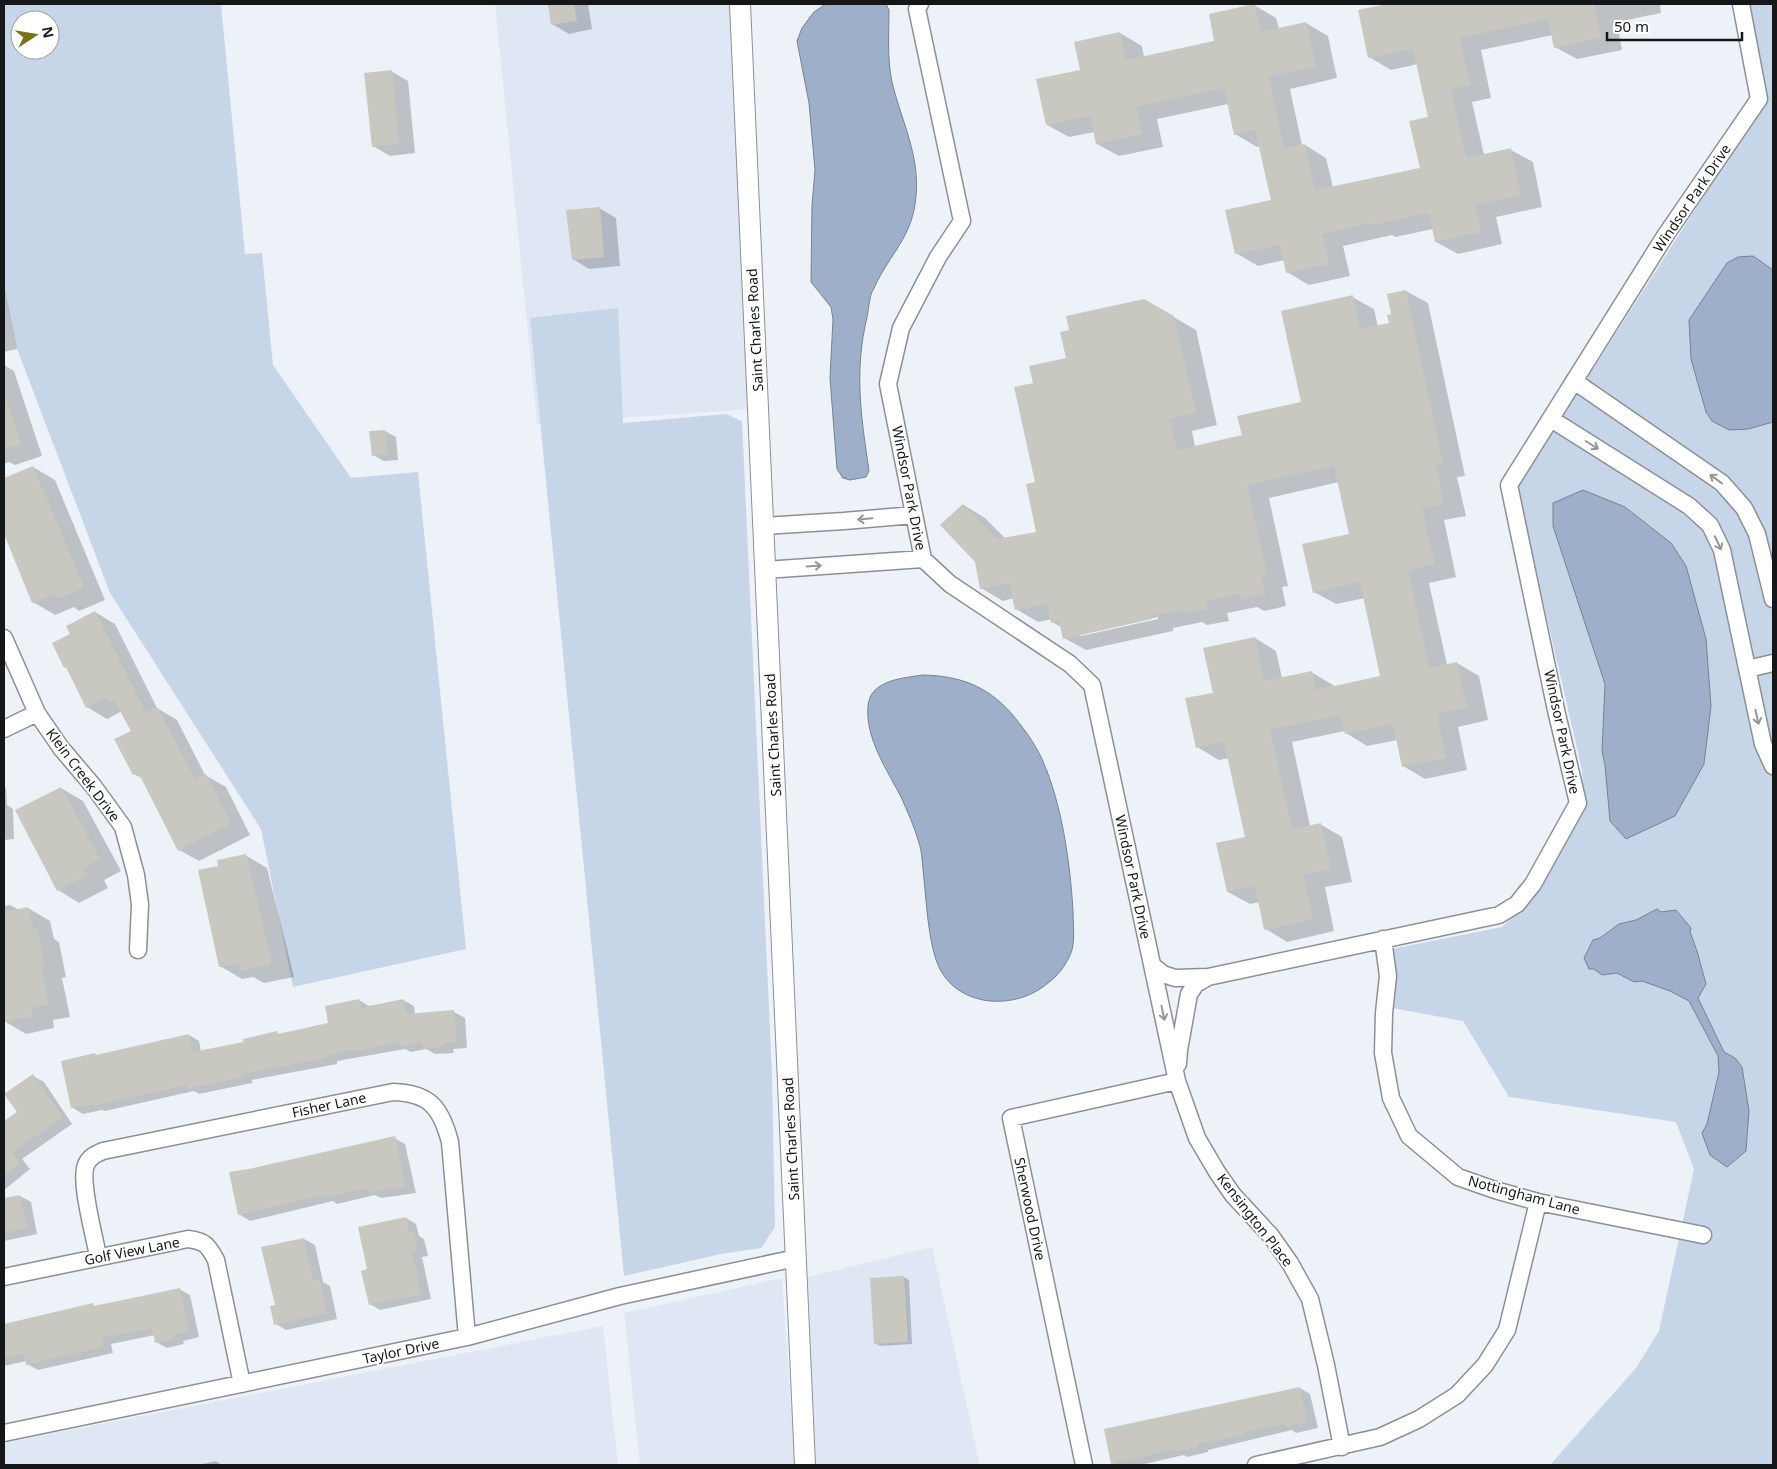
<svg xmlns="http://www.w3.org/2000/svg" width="1777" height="1469" font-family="'Noto Sans',sans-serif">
<rect width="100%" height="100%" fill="#edf2f8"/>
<path fill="#dfe7f4" d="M495,4H730L751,409L537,424Z
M932,1247L980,1465H815L808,1277Z
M782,1278L795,1465H640L624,1313Z
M603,1326L618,1465H4V1443Z"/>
<path fill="#c7d5e8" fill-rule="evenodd" d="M4,4H221L245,254L262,253L273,365L351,478L418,472L466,949L293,987L261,829L110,593L16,346L4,285ZM20,20H50V50H20Z
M1748,4H1773V1465H1550L1636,1368L1659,1331L1694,1169L1676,1122L1509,1097L1463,1021L1392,1008V949L1502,927L1537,891L1584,810L1582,770L1517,488L1767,97Z
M618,308L623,423L726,414L742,421L772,1074L775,1227L761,1248L721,1254L624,1276L530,318Z"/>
<path fill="#9eb0c9" stroke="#758294" d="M826,4H886L889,10C889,33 887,58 892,82C901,120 920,155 916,196C913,237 890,253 874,288C869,296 869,308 867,317C854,372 861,416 869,471L866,477L850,480L843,478L837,469L830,378L833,319L831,307L811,282L812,205L815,170L809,103L797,41L802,28L814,12Z
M1753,256L1773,270V422L1748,429L1729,430L1712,421L1706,412L1691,359L1689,320L1727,263L1738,257Z
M1583,490L1625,507L1671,543L1686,566L1706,639L1711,706L1704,764L1675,816L1626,839L1610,821L1605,765L1602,751L1605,684L1553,526V503Z
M923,675C959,676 986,685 1011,713C1023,727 1034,742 1042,759C1062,804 1070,862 1073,911C1073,923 1075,938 1072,950C1069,959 1063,969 1056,976C1038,994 1016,1003 990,1001C970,999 951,989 941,971C928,949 926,895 923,869C922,860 922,851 919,843C915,828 908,813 902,799C888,771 865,739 868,706C870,680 903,678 923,675Z
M1657,909L1661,912L1676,910L1691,928L1690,932L1697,951L1706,984L1698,998L1724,1052L1735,1058L1742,1067L1749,1111L1746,1151L1727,1167L1710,1155L1702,1133L1707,1124L1719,1072L1718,1056L1689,1001L1670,991L1642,981L1634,982L1617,973L1602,975L1594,969H1589L1584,958L1593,940L1600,938L1619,924L1636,920Z"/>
<path fill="#0003" fill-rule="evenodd" d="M549,4H588L592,29L569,34L552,24Z
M1393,4H1660L1661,13L1617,22L1622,50L1577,59L1555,47L1553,35L1481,50L1491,98L1472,102L1484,155L1511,150L1533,162L1542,207L1496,217L1502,244L1458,254L1436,242L1433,229L1395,237L1392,235L1343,246L1350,276L1309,285L1287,272L1284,260L1258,266L1236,253L1272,201L1260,146L1257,147L1235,134L1228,104L1157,119L1163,147L1119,156L1097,144L1095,132L1069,137L1047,125L1081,71L1120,33L1142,46L1144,57L1216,42L1254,5L1276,18L1279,29L1306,23L1328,36L1337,78L1290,89L1302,145H1305L1326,158L1333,187L1421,168L1429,118L1418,64L1391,70L1369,57L1360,11Z
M391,71L408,81L415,153L390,156L373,146Z
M599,208L616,218L620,266L589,269L573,259Z
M4,284L17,349L4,352Z
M1406,291L1428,303L1465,476L1457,477L1466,516L1444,520L1456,577L1429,583L1447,665L1457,663L1479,676L1488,720L1458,727L1467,770L1425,779L1403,766L1397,740L1367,746L1346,733L1345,731L1292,742L1310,826L1320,824L1342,837L1352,882L1325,887L1334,931L1287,942L1266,929L1260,902L1250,904L1228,892L1246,838L1229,758L1219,760L1197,747L1214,694L1255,638L1276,651L1282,678L1311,672L1333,685L1334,687L1382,677L1365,598L1336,604L1314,592L1350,535L1339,482L1269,498L1288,586L1282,587L1286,606L1264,611L1257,607L1227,613L1229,621L1207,625L1202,622L1173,628V631L1086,650L1064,638L1061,627L1052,622V619L1038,622L1016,609L1014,598L1003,601L981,588L964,505L985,518L1005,538L1038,533L1034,384L1144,300L1196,330L1217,425L1192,431L1195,447L1243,436L1303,403L1352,297L1374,309L1378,327L1390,324L1393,315ZM1158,617V619L1081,636L1079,634Z
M4,365L14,371L42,456L15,465L9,462L4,464Z
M385,431L396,437L398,460L384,461L373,455L371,432Z
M33,467L55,480L105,600L79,611L74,607L55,615L33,602L4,531V484Z
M95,612L115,624L157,708L177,720L205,775L226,787L250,835L199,861L179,850L143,779L134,774L133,731L122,711L107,719L87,707L54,644L72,635Z
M4,786L6,788L7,805L13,809L14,839L4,840Z
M61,788L83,801L121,871L104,880L108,888L79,903L58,890Z
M245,855L267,868L294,977L264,983L253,977L242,979L220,966V867Z
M10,905L19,910L28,908L50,921L54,939L59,942L66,977L62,978L70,1017L53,1020L54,1028L26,1034L4,1021V906Z
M359,1000L369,1006L403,1000L414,1006L415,1015L454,1012L465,1018L467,1048L453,1049L454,1053L435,1054L426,1049L411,1052L405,1049L337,1061V1064L252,1080V1083L199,1094L194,1091L105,1111L102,1110L83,1114L73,1108L98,1056L189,1035L199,1041L201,1052L245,1043L277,1033L280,1034L330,1024Z
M33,1076L44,1082L72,1124L22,1159L30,1169L4,1190V1133L19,1121V1113Z
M394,1138L405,1144L416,1193L381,1198L375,1195L337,1204L333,1201L250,1221L239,1214Z
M20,1196L31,1202L37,1234L4,1241V1199Z
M406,1218L416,1224L419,1236L424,1239L428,1256L422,1257L431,1299L380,1310L370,1304L369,1270Z
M304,1239L315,1245L323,1282L330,1286L337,1319L286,1330L276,1324L277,1306Z
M904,1277L909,1280L912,1344L880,1346L875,1343Z
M179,1289L190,1295L199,1337L183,1341L184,1344L167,1348L156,1342L155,1335L111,1344L113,1353L38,1370L27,1364L26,1361L4,1366V1326L93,1305L97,1307Z
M1300,1388L1310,1394L1318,1428L1296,1433L1292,1430L1208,1450V1452L1187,1457L1184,1455L1140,1465H1116L1112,1463Z
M216,1461L222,1465H198Z"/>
<path fill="#c8c8c1" d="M548,4H574L577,21L551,25Z
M1254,4L1261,32L1306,22L1316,66L1269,77L1284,148L1305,144L1315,190L1420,168L1409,121L1428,117L1413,49L1368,58L1358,10L1387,4H1594L1601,37L1554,48L1548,19L1460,38L1470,85L1451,89L1466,158L1511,148L1521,195L1475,205L1481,232L1435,242L1429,213L1372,225L1371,223L1322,234L1329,264L1286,273L1280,245L1235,254L1225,210L1271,200L1255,130L1234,135L1224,88L1136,107L1142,134L1096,144L1090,116L1046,125L1036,79L1080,70L1074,42L1120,32L1126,60L1214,41L1209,14Z
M392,70L399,144L372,147L364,73Z
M600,207L604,257L572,260L566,210Z
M1406,290L1443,464L1436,465L1444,504L1422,508L1435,564L1408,570L1429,668L1457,662L1467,708L1437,714L1446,758L1402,767L1393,724L1345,734L1340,715L1270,730L1292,829L1321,823L1331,869L1303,875L1313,919L1264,930L1255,886L1227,892L1216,843L1245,837L1224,742L1196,748L1185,698L1213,693L1203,648L1255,637L1264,681L1312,671L1316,690L1380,676L1360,582L1313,593L1302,544L1349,534L1334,466L1247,485L1267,574L1261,575L1265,594L1241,599L1240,594L1206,601L1208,609L1184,613L1183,610L1151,616L1152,619L1063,639L1059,621L1051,623L1047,604L1015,610L1009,583L980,589L975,562L940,525L963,504L996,539L1036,532L1026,484L1035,482L1014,387L1033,383L1029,366L1066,358L1060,332L1069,330L1066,316L1144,299L1174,316L1196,413L1170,419L1177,450L1242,435L1237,416L1301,402L1281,311L1353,295L1360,329L1389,323L1387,315L1391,314L1387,294Z
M7,400L21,444L4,449V401Z
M385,430L388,454L372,456L369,431Z
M33,466L84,587L57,599L55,594L32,603L4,534V478Z
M95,611L146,713L157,707L195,779L206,774L231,823L178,851L138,772L133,775L114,739L131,731L114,700L109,703L107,698L86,708L66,667L64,668L52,643L70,634L66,626Z
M61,787L100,859L83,868L87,875L57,891L15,810Z
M246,854L272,964L241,971L239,963L219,967L198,870L218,866L217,860Z
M28,907L33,929L37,928L45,965L41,966L49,1005L31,1008L33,1016L4,1022V912Z
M359,999L361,1008L403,999L406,1014L454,1010L457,1042L443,1043V1047L423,1049L422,1042L400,1047L399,1042L357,1051L356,1049L327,1056V1058L242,1074V1077L187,1089L186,1085L93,1106V1104L71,1108L61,1061L95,1053L96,1055L189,1034L193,1052L243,1042V1039L277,1031L278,1034L328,1023L325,1006Z
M33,1074L63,1118L12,1152L20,1163L4,1176V1121L17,1112L4,1094Z
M395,1136L406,1187L391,1190V1188L370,1193L369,1188L325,1198L324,1195L238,1215L229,1172L249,1169Z
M20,1195L27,1228L4,1233V1198Z
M406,1217L409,1233L414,1232L418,1250L412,1251L421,1294L369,1305L361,1271L367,1269L358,1227Z
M304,1238L313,1280L319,1279L327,1313L274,1325L270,1306L275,1305L261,1247Z
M904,1276L908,1342L874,1344L870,1278Z
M180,1288L189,1332L173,1335L174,1339L155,1343L152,1328L101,1338L103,1347L26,1365L24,1354L4,1358V1324L93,1303L94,1306Z
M1300,1387L1307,1422L1285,1427L1284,1424L1242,1433L1243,1435L1198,1444V1447L1176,1452L1175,1449L1111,1464L1104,1429Z"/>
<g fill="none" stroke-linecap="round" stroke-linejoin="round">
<g stroke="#8c9096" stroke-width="19">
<path id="minor" d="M920,4L917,9L962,221L938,257L901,328L888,384L923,559L950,584L1070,664L1092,685L1177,1081L1197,1138L1217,1172L1233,1195L1271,1236L1290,1263L1310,1299L1326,1365L1342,1447
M1574,381L1722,483L1744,508L1757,534L1773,599
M1551,419L1689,506L1710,525L1722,550L1763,744L1773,766
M763,526L844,521L914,515
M765,570L923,559
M4,638L37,713L61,748L94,787L123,827L136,875L140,904L138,950
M1747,669L1773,663
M4,729L37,713
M1383,939L1388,976L1384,1013L1383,1053L1391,1098L1409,1136L1458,1177L1495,1190L1538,1202L1703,1235
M1153,966L1163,974L1175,978L1208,977L1499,915L1517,904L1533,884L1578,803L1556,710L1509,485L1665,236L1759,99L1741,4
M1178,1064L1179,1050L1189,994L1196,984L1208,977
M98,1257C95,1237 79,1182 86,1165C89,1157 96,1154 103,1151L393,1092C430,1093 441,1108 450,1142L467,1337
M4,1277L188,1239C205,1241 208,1245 216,1260L242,1384
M4,1433L467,1337L620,1296L796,1258
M1084,1465L1011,1118L1177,1081
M1256,1465L1380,1437L1419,1419L1457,1395L1485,1365L1507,1330L1538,1202"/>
</g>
<g stroke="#8c9096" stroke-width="22">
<path id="tertiary" d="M740,4L805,1465"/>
</g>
<use href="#minor" stroke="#fff" stroke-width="16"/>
<use href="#tertiary" stroke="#fff" stroke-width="20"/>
</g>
<defs><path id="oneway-shaft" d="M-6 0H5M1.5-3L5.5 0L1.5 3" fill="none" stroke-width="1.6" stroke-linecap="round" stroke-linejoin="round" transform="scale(1.25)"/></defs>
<g stroke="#969697">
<use href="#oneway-shaft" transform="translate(1592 445) rotate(32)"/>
<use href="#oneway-shaft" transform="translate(1716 479) rotate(-144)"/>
<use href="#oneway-shaft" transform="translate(865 519) rotate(175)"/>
<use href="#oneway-shaft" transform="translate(1718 543) rotate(65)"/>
<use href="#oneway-shaft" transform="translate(814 566) rotate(-4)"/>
<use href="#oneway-shaft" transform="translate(1757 717) rotate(78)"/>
<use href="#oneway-shaft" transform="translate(1163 1013) rotate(78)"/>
</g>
<g text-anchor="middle" stroke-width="4" stroke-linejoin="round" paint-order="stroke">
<g font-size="14" fill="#151618" stroke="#fff">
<text transform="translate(1692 198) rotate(-56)" y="5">Windsor Park Drive</text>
<text transform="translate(755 330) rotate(-93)" y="5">Saint Charles Road</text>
<text transform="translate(909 488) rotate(79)" y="5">Windsor Park Drive</text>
<text transform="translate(1562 732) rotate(78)" y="5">Windsor Park Drive</text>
<text transform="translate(773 735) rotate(-93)" y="5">Saint Charles Road</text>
<text transform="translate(83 775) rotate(53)" y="5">Klein Creek Drive</text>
<text transform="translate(1133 877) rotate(78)" y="5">Windsor Park Drive</text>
<text transform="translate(329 1105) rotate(-12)" y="5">Fisher Lane</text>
<text transform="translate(791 1139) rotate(-93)" y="5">Saint Charles Road</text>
<text transform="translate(1524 1195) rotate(15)" y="5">Nottingham Lane</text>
<text transform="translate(1030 1209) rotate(78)" y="5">Sherwood Drive</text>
<text transform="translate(1255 1220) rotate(52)" y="5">Kensington Place</text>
<text transform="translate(132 1251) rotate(-11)" y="5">Golf View Lane</text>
<text transform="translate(401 1351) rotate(-12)" y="5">Taylor Drive</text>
</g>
</g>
<rect width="1777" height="1469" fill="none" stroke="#151618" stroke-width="10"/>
<g transform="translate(35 35) rotate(78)"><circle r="24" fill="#ffffff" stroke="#a1a2a3"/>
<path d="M0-4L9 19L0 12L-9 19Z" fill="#797418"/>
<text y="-8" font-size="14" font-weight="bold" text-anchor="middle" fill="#151618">N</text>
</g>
<path d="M1607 32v8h135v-8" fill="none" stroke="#151618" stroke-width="2.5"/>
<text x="1614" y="32" font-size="15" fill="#151618" stroke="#ffffff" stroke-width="4" paint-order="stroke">50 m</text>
</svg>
